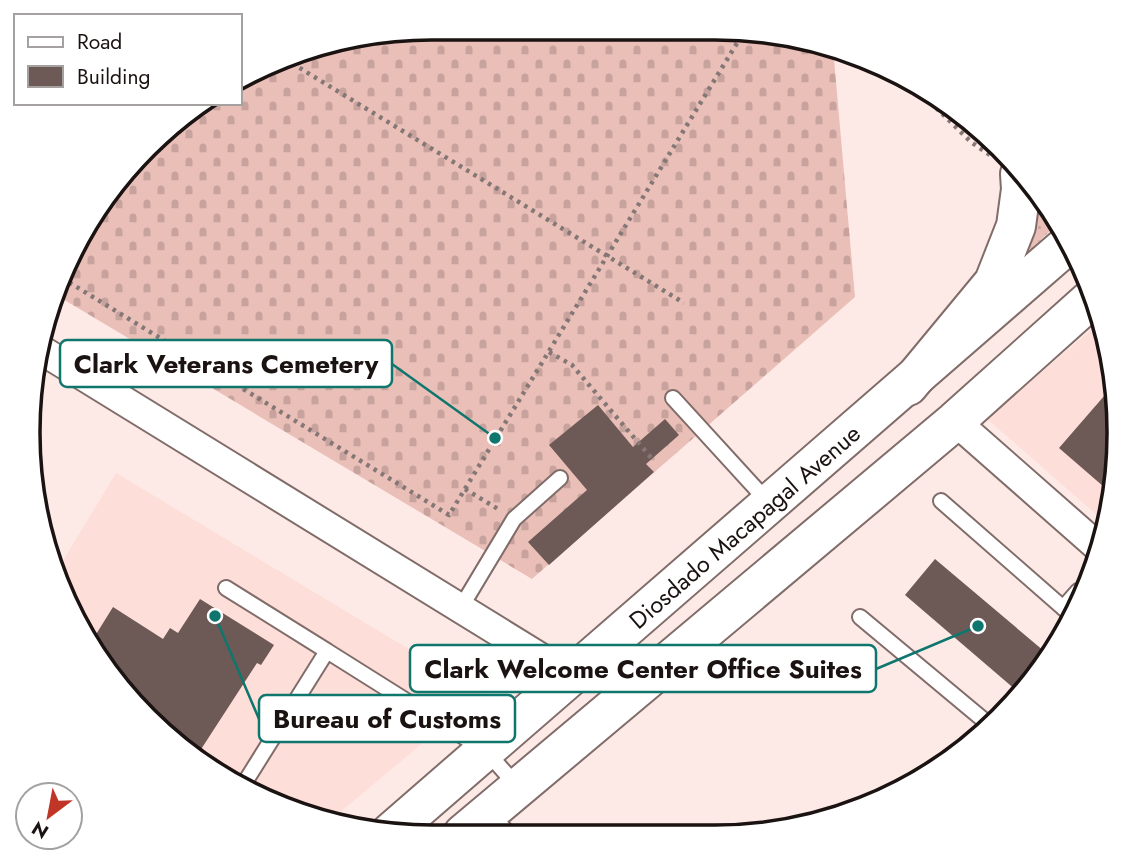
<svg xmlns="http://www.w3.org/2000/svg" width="1147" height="865" font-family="Jost,sans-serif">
<defs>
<pattern id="green-dots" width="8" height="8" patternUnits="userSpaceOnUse" patternTransform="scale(1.75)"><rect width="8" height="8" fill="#eabfb8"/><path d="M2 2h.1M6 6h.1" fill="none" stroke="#c8a39d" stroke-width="1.8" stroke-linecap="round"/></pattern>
<pattern id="cemetery-stones" width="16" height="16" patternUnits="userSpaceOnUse" patternTransform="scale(1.75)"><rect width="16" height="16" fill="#eabfb8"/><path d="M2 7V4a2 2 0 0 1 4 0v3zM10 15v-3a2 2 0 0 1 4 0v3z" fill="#c8a39d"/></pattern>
</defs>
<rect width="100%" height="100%" fill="#fdeae7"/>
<path fill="#fdded8" d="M1099,323L1111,353V511L1106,523L987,419Z
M116,473L482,693L331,820L278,806L208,769L96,658L55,574Z"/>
<path fill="url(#green-dots)" d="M1031,187L1051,207L1057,224L1031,249H1027Z"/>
<path fill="url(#cemetery-stones)" d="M433,28L741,29L820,42L833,48L855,297L532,579L56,295L70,253L146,147L203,103H240V78L327,42Z"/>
<path fill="#6d5a56" d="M1111,388V493L1059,448Z
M598,405L633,447L665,419L679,435L646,464L654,472L549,565L528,542L587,490L549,445Z
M935,559L1051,657L1017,691L905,595Z
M200,599L274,645L261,665L257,663L196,757L96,658L90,644L113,607L163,639L170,628L178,633Z"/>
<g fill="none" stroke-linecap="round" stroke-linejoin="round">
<g stroke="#806c69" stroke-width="18">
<path id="lane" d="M673,398L769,503
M941,501L1069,613
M226,588L327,651L242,787
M1063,608L1078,591
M460,609L514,519L560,478
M860,617L986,722
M327,651L486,751L517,786
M491,814L509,834"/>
</g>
<g stroke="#806c69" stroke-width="32">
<path id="street" d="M38,348L572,677
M955,421L1097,546"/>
</g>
<g stroke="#806c69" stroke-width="42">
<path id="secondary" d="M390,833L1066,246
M463,834L955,421L1089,301"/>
</g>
<g stroke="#806c69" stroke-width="42">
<path id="primary" d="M908,386L994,282L1016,226L1021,189L1020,174"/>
</g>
<path stroke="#847775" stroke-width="4.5" stroke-dasharray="3.5 5" stroke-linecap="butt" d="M285,59L684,303
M918,90L971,142L993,157
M62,278L449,515L745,30
M549,352L572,365L654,461
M465,489L498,509"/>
<use href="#lane" stroke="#fff" stroke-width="14"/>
<use href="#street" stroke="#fff" stroke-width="28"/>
<use href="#secondary" stroke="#fff" stroke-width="38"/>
<use href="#primary" stroke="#fff" stroke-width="38"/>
</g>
<g text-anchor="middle" stroke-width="7" stroke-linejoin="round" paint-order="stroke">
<g font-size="24" fill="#1b1312" stroke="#fff">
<text transform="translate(745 527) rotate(-41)" y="8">Diosdado Macapagal Avenue</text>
</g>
</g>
<path d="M0 0H1147V865H0ZM432 40H715A392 392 0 0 1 1107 432V433A392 392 0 0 1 715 825H432A392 392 0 0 1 40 433V432A392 392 0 0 1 432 40Z" fill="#fff" fill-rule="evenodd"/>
<path fill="none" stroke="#1b1312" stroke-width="3.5" d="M432 40H715A392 392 0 0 1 1107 432V433A392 392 0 0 1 715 825H432A392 392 0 0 1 40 433V432A392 392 0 0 1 432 40Z"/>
<path fill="none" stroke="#0f766e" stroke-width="2.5" d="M495 438L392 364M978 626L876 669M215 616L259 719"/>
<g fill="#0f766e" stroke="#fff" stroke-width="2.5">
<circle cx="495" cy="438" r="7"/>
<circle cx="978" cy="626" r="7"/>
<circle cx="215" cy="616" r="7"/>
</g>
<g fill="#fff" stroke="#0f766e" stroke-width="2.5">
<rect x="60" y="340" width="332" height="47" rx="7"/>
<rect x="410" y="645" width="466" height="47" rx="7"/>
<rect x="259" y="695" width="256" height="47" rx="7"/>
</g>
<g font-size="26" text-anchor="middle" font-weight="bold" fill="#1b1312">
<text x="226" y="373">Clark Veterans Cemetery</text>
<text x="643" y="678">Clark Welcome Center Office Suites</text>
<text x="387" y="728">Bureau of Customs</text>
</g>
<rect x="14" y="14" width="228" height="91" fill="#ffffff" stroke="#a4a1a0" stroke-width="2"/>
<rect x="28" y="37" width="35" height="10" fill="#ffffff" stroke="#a4a1a0" stroke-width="2"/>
<text x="77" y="49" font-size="21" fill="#1b1312">Road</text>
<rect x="28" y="66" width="35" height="21" fill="#6d5a56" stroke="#a4a1a0" stroke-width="2"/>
<text x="77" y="84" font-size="21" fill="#1b1312">Building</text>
<g transform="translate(49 816) rotate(212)"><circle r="33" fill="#ffffff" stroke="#a4a1a0" stroke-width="2"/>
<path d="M0-5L12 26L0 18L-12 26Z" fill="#c13526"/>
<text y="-10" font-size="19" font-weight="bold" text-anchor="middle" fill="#1b1312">N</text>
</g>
</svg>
